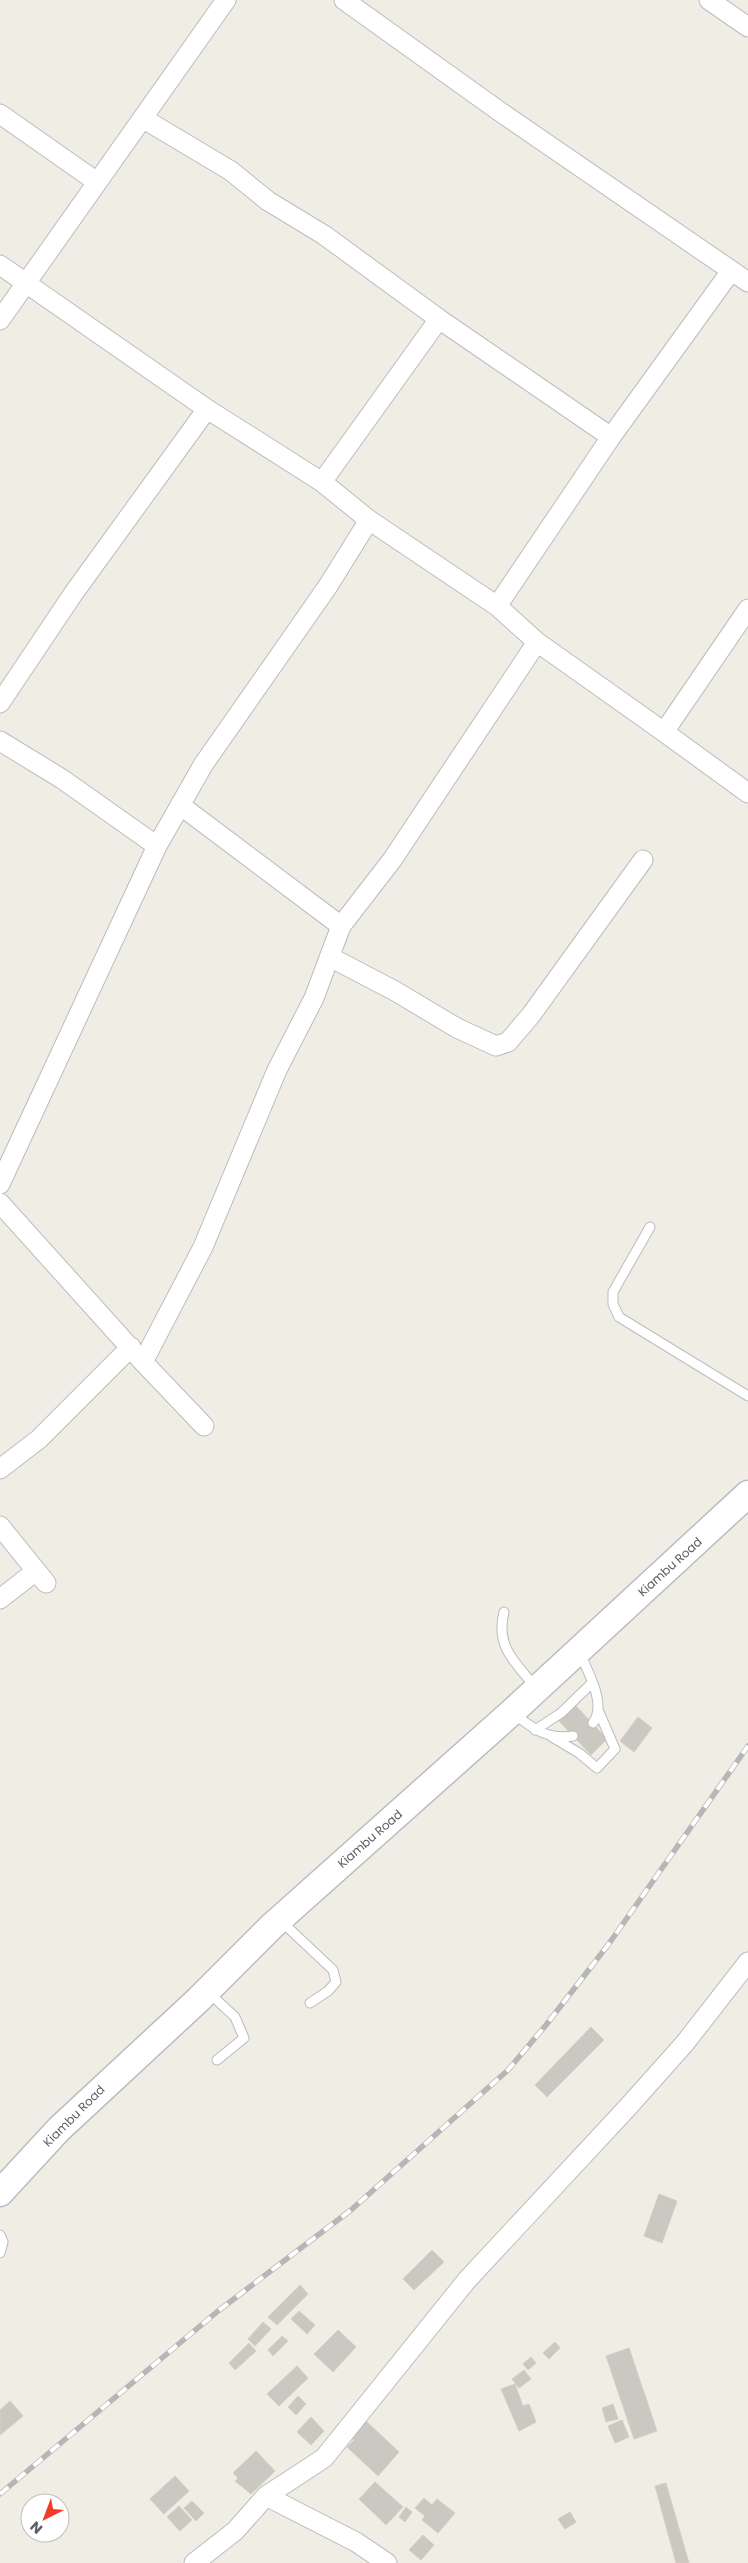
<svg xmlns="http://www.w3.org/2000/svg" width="748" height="2563" font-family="Poppins,sans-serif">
<rect width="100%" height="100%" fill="#efede4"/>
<path fill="#cac8c1" stroke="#d5cfc2" d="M576,1706L607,1739L591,1755L559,1721Z
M638,1717L652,1728L634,1752L620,1741Z
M591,2027L604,2040L547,2097L535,2085Z
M659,2194L677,2201L662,2243L644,2236Z
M432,2250L444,2262L414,2290L403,2279Z
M300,2285L308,2294L277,2325L268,2317Z
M299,2311L315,2325L307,2334L291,2319Z
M263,2322L271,2329L255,2346L248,2339Z
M338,2330L356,2347L333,2372L314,2354Z
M282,2336L288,2341L273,2356L268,2350Z
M555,2342L560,2348L549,2359L543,2353Z
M249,2343L256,2351L235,2370L229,2363Z
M629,2348L657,2431L634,2439L606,2356Z
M531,2357L536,2363L528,2370L523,2364Z
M297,2366L308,2378L279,2406L267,2394Z
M524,2370L531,2379L519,2388L512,2379Z
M515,2384L523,2406L529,2404L536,2422L519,2431L501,2389Z
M298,2396L306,2404L296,2415L288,2407Z
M10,2401L23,2416L0,2435V2410Z
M613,2404L618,2419L606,2422L602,2408Z
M311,2417L324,2431L311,2445L297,2432Z
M622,2420L629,2437L615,2443L608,2426Z
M366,2421L399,2452L378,2476L347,2447L354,2440L351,2437Z
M256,2451L275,2471L251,2494L235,2481L238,2478L233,2473Z
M175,2476L189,2491L164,2514L150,2499Z
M375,2482L403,2507L386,2525L359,2499Z
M666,2483L689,2563H676L655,2486Z
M424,2498L432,2505L437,2499L455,2513L438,2533L422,2520L425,2516L415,2508Z
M192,2501L204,2513L196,2521L184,2508Z
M179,2506L192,2520L180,2531L167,2517Z
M406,2507L412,2512L405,2522L399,2517Z
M570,2512L576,2522L565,2529L558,2519Z
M423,2535L434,2545L421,2560L409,2550Z"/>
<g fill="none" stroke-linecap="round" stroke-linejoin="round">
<g stroke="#b9bcc1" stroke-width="11">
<path id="service" d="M650,1227L613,1292V1304L619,1317L748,1396
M504,1612C495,1647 516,1663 536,1688
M580,1653C588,1673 607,1704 593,1723
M513,1713C533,1729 548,1740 573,1736
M535,1730L561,1713L592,1683
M552,1737L579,1753L597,1768L615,1749L599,1712
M281,1921L333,1970L336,1982L328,1991L310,2003
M209,1993L235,2017L244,2038L217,2060
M0,2235L3,2242L0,2253"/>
</g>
<g stroke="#b9bcc1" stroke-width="21">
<path id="minor" d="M344,0L499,111L748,282
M709,0L748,27
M0,114L97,182
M144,119L231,171L268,201L324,235L439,319L611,437
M0,265L207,409L322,482L369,520L497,606L537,642L664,732L748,609
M0,320L226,0
M322,482L439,319
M497,606L611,437L731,271
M0,703L73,594L207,409
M664,732L748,793
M0,741L62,779L157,846
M180,805L341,926
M330,957L395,991L457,1028L496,1046L508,1042L531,1015L643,860
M0,1184L157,846L203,765L328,586L369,520
M0,1203L143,1362L204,1426
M143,1362L203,1247L277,1070L314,998L341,926L392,860L537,642
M0,1469L39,1439L131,1347
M0,1526L46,1583
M0,1599L36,1571
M266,2496L356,2542L387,2563
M194,2563L235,2531L266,2496L324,2458L467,2280L628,2107L685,2043L748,1962"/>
</g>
<g stroke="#b9bdc3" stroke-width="29">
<path id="secondary" d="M0,2193L59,2129L198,2000L272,1926L512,1712L748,1494"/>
</g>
<use href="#service" stroke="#fff" stroke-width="9"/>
<use href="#minor" stroke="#fff" stroke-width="19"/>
<use href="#secondary" stroke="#fff" stroke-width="26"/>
<g stroke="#b5b6b7" stroke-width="5.5">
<path id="rail" d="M0,2494L218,2311L351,2210L508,2070L546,2025L608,1945L748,1746"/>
</g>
<use href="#rail" stroke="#fff" stroke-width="4" stroke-dasharray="11" stroke-linecap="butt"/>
</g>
<g text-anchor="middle" stroke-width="4" stroke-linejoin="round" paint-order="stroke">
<g font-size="12" fill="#5c6066" stroke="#fff">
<text transform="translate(670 1567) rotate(-42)" y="4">Kiambu Road</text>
<text transform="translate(370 1839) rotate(-41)" y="4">Kiambu Road</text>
<text transform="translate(74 2116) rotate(-45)" y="4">Kiambu Road</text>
</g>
</g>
<g transform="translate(45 2518) rotate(222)"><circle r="24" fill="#ffffff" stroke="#bebfc2"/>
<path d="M0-4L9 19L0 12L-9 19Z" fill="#f33b26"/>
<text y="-8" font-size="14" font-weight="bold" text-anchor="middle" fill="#5c6066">N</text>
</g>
</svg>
